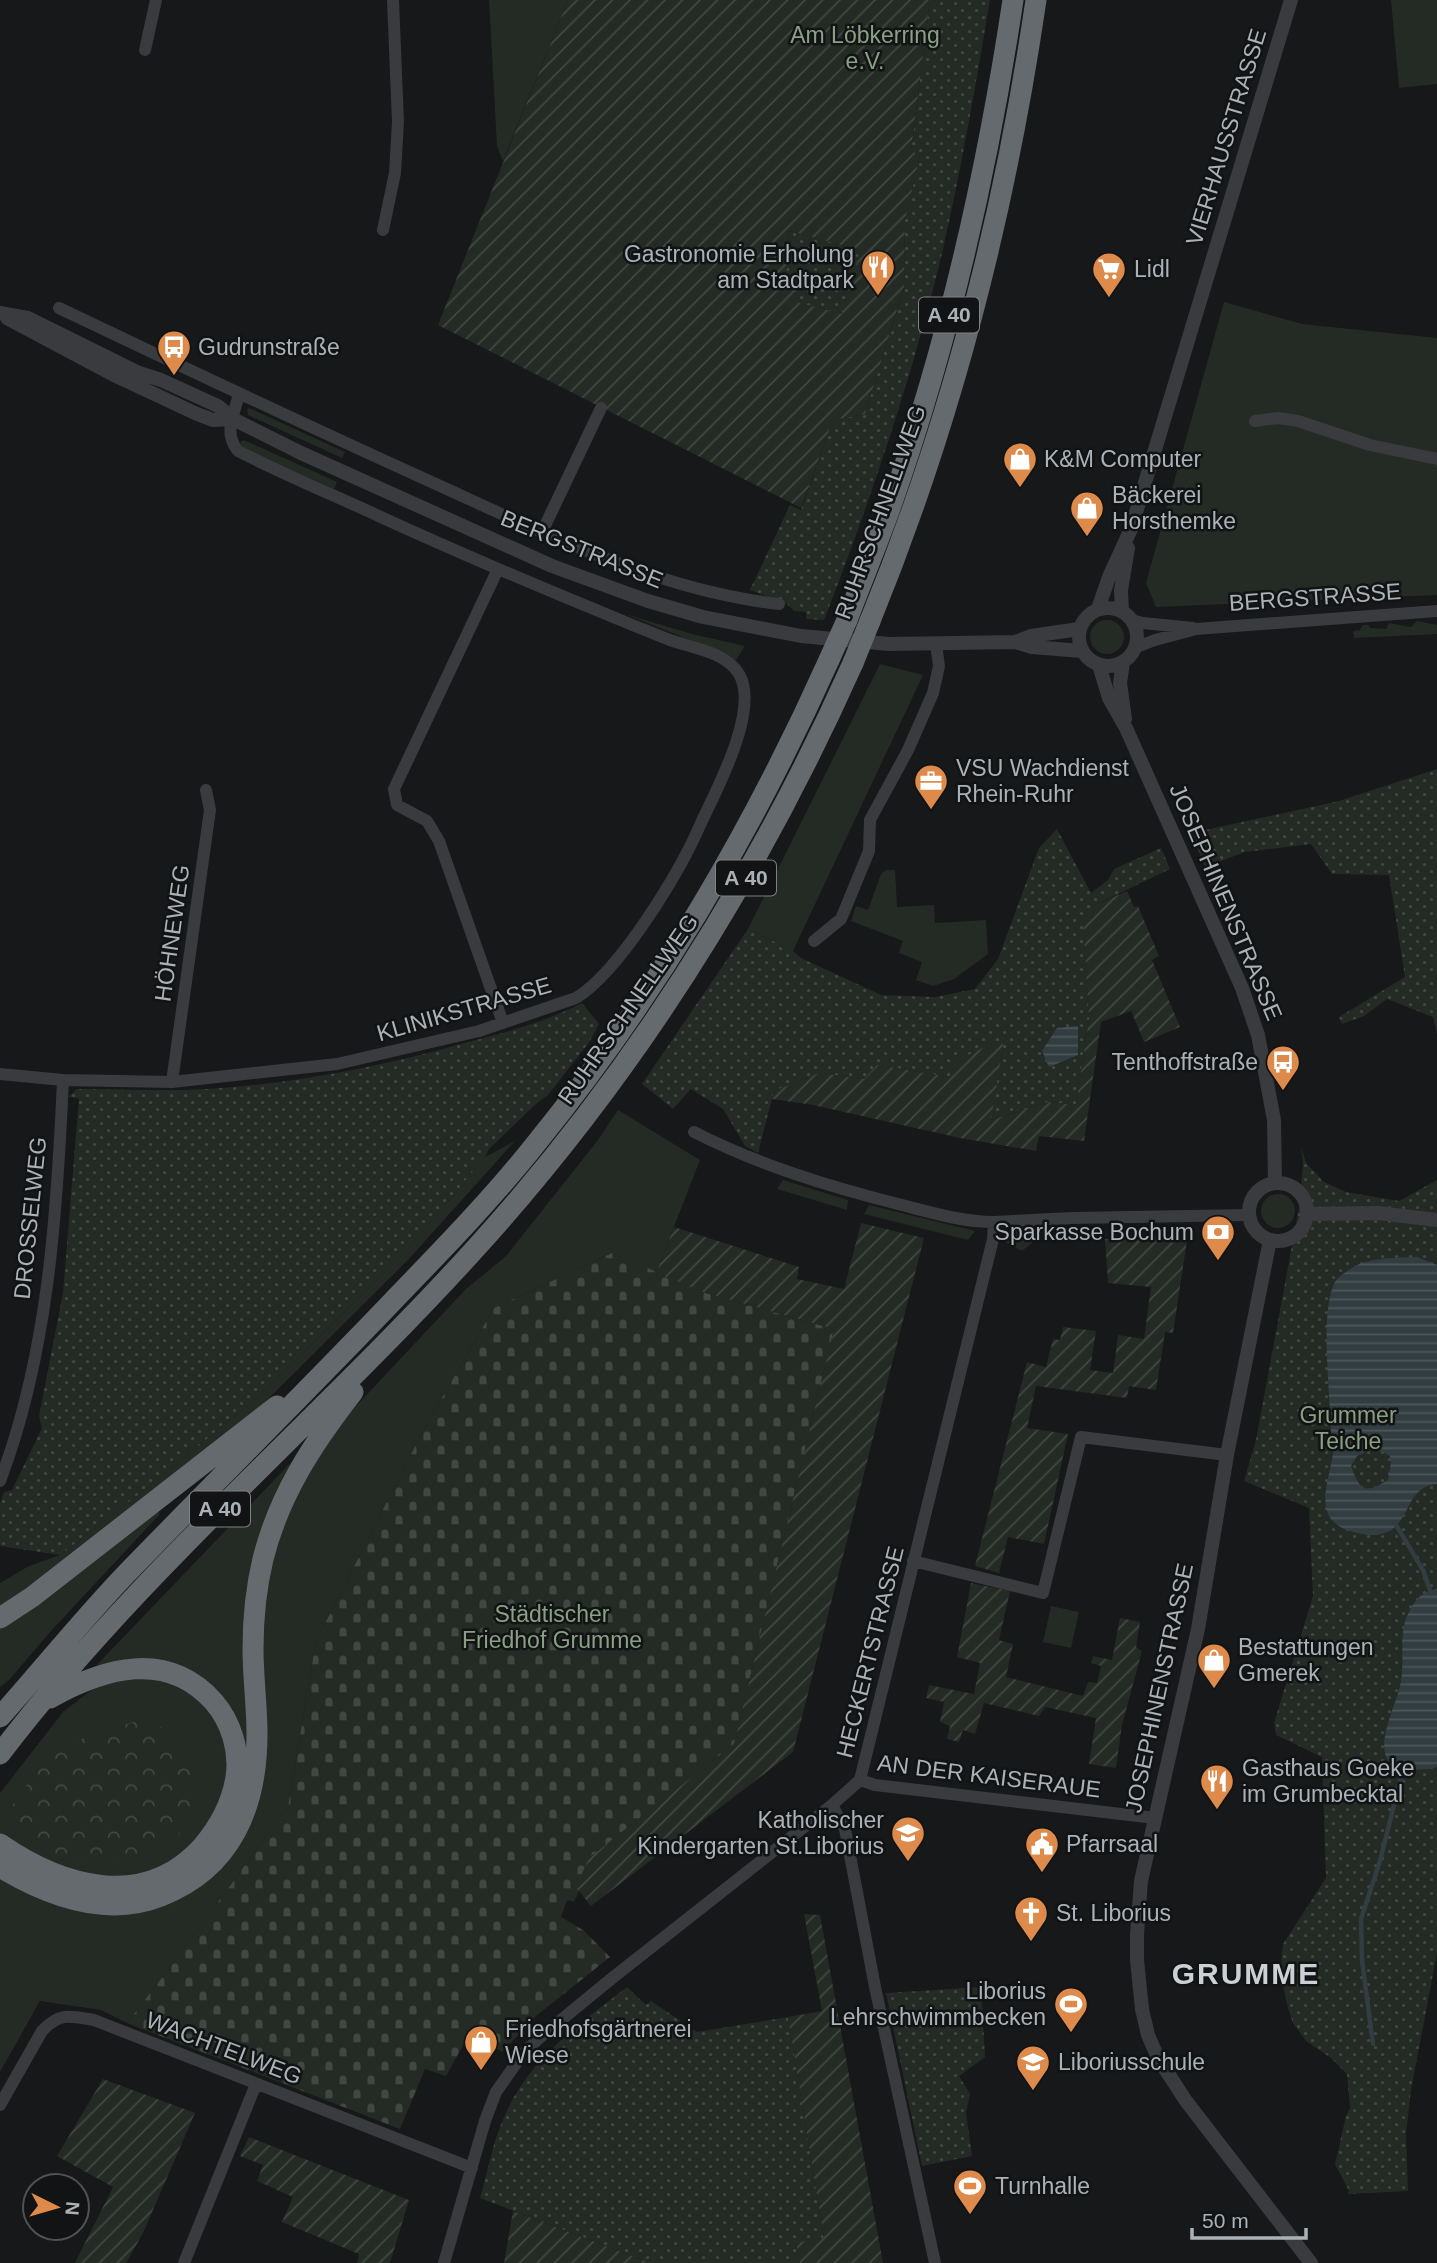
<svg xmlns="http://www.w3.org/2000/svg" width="1437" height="2263" font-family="Arial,sans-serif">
<defs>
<pattern id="forest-crowns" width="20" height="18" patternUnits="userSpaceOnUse" patternTransform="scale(1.75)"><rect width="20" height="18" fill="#242b24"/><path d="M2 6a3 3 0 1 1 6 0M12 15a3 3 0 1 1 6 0" fill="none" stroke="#414742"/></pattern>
<pattern id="cemetery-stones" width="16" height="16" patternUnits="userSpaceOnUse" patternTransform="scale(1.75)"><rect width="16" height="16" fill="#242b24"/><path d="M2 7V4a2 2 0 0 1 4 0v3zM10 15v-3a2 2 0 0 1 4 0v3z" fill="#414742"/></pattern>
<pattern id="park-dots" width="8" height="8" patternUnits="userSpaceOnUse" patternTransform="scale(1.75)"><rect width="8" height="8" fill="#242b24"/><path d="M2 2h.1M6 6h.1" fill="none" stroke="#414742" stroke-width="1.8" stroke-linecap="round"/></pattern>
<pattern id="garden-furrows" width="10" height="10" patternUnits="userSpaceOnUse" patternTransform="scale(1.75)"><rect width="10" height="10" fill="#242b24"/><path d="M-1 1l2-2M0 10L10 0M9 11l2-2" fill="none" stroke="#414742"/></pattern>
<pattern id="water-rules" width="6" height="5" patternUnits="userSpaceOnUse" patternTransform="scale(1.75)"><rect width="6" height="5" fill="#323d41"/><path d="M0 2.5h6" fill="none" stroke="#4d575a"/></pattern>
</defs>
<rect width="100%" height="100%" fill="#171819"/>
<path fill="#242b24" d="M489,0H568L503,161L497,146Z
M1391,0H1437V84L1399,88Z
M1224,302L1302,324L1437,338V595L1156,607L1146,583Z
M249,408L345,452L342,458L248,415L247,410Z
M243,440L246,441L337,482L334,489L243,448L240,442Z
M625,614L692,634L745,646L736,660L723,653Z
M1090 637a17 17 0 1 1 34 0a17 17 0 1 1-34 0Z
M1417,621L1437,625V634L1354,638L1353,631L1360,630L1363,625H1368L1370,628L1386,629L1389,623L1411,627Z
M880,664L923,675L793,951L748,929Z
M886,870H895L897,907L934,905L935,923L986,920L988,954L954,979L933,986L916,980L922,962L899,953L903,941L851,921L856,906L868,910L881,874Z
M618,1110L700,1160L656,1273L612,1253L494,1308L424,1429L316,1641L288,1806L181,1953L127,2023L101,2010L40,2001L0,2072V1878L51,1902L235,1850L269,1570L290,1504L340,1423L466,1289L506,1256L598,1140Z
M515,1141L408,1260L245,1422L55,1570L0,1607V1583L29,1566L60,1555L147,1488L258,1397L406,1251L485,1157Z
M783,1180L848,1200L847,1210L777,1189Z
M1261 1211a17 17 0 1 1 34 0a17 17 0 1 1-34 0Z
M869,1205L975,1231L968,1240L864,1214Z
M1038,1228L1054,1230L1037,1239L1022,1251L1001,1240L1009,1232Z
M300,1453L274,1502L249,1747H244L198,1678L89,1673Z
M158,1511L160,1514L51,1631L9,1680L0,1687V1627Z
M1051,1606L1079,1612L1071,1648L1043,1642Z
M120,1678L164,1679L198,1698L219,1724L229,1764L218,1811L187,1851L145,1875L105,1880L47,1864L4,1834L0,1840V1793L63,1712L90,1691Z"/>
<path fill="url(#forest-crowns)" d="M140,1720L168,1729L192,1770L195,1812L173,1843L118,1862L84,1864L39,1849L6,1815L42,1762L85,1737Z"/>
<path fill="url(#cemetery-stones)" d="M612,1253L706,1293L834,1329L734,1744L589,1858L576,1890L579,1891L574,1902L567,1900L561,1917L583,1930L610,1957L536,2016L502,2052L471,2031L446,2076L425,2069L400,2129L127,2023L181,1953L288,1806L316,1641L424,1429L494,1308Z"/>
<path fill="url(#park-dots)" d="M930,0H990C975,89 960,178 939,266C909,386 869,505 824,620L806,619V612L794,611L787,604L750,590L790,505L801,510L833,420L865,414L904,288L905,220L920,155L911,152Z
M790,231L860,250L842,315L799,303L786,274Z
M1437,769V1034L1433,1017L1387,999L1364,1016L1342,1024L1339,1017L1405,977L1389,875L1332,874L1311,844L1245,852L1205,867L1191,833L1339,801Z
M1057,829L1091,893L1108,880L1114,869L1161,848L1170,869L1093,906L1094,916L1083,921L1089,1019L1076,1105L1048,1102L990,1120L1004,1040L950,1077L877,1065L864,1079L819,1073L774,1091L758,1153L745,1146L723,1109L691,1089L673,1109L642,1084L748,929L793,951L801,958L881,995L935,997L975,989L998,959L1039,848Z
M582,1003L599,1024L590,1041L548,1095L537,1103L489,1149L485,1157L406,1251L258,1397L147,1488L60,1555L0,1546V1503L4,1492L12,1490L42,1428L39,1416L63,1293L79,1098L68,1097L77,1089C124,1089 173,1092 221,1088C302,1082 383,1066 461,1044C503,1033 543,1023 582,1003Z
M1301,1147L1306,1163L1324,1182L1346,1192L1399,1201L1437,1180V1953L1411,2090L1406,2134L1408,2191L1348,2194L1349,2191L1335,2164L1346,2116L1350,2108L1347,2074L1331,2058L1306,2041L1293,2023L1288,2008L1280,1972L1283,1944L1326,1878L1322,1757L1276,1735L1274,1723L1313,1596L1309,1508L1244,1481L1256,1440L1300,1202L1303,1162Z
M627,1987L646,2005L651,2001L697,2032L788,2017L824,2239L796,2244L800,2263H651L480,2198C488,2170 493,2141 505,2115C529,2059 580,2023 627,1987Z
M981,1987L985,2057L959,2076L970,2094L966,2113L972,2156L922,2166L886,1993Z"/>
<path fill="url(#garden-furrows)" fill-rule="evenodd" d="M568,0H930L911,151L920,155L905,220L904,287L865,414L833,420L801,508L438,325ZM790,231L860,250L842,314L799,303L786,274Z
M1127,891L1134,907L1138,906L1159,956L1152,960L1180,1027L1144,1042L1131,1011L1101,1022L1084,1141L1039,1136L1036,1151L960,1138L813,1105L772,1099L774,1091L819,1073L864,1079L877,1065L950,1077L954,1061L1004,1039L991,1120L1048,1102L1076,1105L1089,1019L1083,921L1094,916L1093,906Z
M861,1223L924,1238L793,1752L591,1906L579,1891L575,1889L589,1858L734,1744L834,1329L706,1293L656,1273L674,1227L799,1267L797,1279L844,1289Z
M1188,1234L1173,1333L1165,1332L1156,1390L1129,1386L1127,1398L1036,1386L1027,1428L1068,1434L1044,1544L1008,1537L999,1573L975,1566L1027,1362L1046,1367L1053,1339L1060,1340L1063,1327L1096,1331L1090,1370L1113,1373L1118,1335L1144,1339L1151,1287L1108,1283L1105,1239Z
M971,1583L1010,1591L999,1640L1013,1644L1006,1677L1083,1696L1088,1682L1097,1683L1101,1666L1091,1663L1093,1656L1112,1660L1120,1618L1140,1622L1136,1647L1142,1651L1122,1725L1116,1768L1089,1764L1096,1718L1045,1707L1039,1716L984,1703L975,1734L963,1730L959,1742L947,1739L950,1726L940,1722L944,1702L926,1698L929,1685L974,1694L980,1663L957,1657Z
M804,1914L820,1915L883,2263H800L796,2243L824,2238L788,2017L822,2011Z
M103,2079L195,2113L143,2233L126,2263H75L113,2187L57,2156Z
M249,2137L409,2200L390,2263H357L359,2254L282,2222L293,2197L257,2181L263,2165L240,2156Z
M513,2211L651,2263H504Z"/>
<path fill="url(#water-rules)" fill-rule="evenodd" d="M1078,1026V1055L1049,1067L1042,1051L1057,1028Z
M1417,1257L1437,1265V1484C1395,1487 1418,1551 1350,1531C1310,1519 1330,1480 1333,1453C1333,1446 1331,1439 1331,1432C1331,1398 1318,1305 1337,1279C1341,1275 1350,1269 1355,1266C1373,1257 1397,1258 1417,1257ZM1370,1450L1383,1452L1390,1456L1391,1463L1388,1480C1363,1495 1360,1490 1351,1466L1357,1456Z
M1437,1589V1767C1427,1770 1416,1770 1405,1769C1363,1762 1397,1708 1401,1681C1405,1659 1398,1632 1409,1612C1415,1599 1423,1591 1437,1589Z"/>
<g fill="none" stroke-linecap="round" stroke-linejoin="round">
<path stroke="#323d41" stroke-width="4.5" d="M1395,1523L1423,1570L1431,1593
M1373,2044L1362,1960L1361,1919L1380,1861L1404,1765"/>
<path stroke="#393b3e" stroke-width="12" d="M145,50L156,0
M383,230L395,173L398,122L393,0
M59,308C189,370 318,431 449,490C554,538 663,591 779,604
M1255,421L1278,418L1298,421L1370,445L1437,459
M542,532L601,408
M498,569L394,789L397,805L427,821L439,841L503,1023
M1131,620L1143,623L1193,628
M1134,648L1155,640L1196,629L1437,611
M814,941L841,919L869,851L870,820L908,750L933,693L939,666L936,644
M0,1074L63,1080L172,1082L337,1064L479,1031L576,998C620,971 680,872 701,823C717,789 760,709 739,674C726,652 692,648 670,640C656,635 643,629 630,624C542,588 454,551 368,511C324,491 281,473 238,451C223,433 234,415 239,394
M172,1082L210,810L206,790
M694,1132C759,1165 827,1186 898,1204C930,1212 961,1222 994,1222
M0,1481C48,1355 57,1214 63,1080
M913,1561L1043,1593L1081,1437L1227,1455
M860,1780L875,1785L1155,1818
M832,1805L845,1829L875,1987L935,2263
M0,2105L42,2031C60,2012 70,2016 94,2020L472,2168
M184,2263L256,2084
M444,2263L485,2121L496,2092L522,2055L538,2039L611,1979L832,1805L860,1780L993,1239L994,1222L1072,1218L1248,1215"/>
<path stroke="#393b3e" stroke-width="14" d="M0,313L28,318L139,373L161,380L218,406L233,419L301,453L552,566L648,601L703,617L801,636L889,644L1015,642L1031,636L1079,629
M7,318L116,376L197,414L213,420L233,419
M1079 637a29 29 0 1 1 58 0a29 29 0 1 1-58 0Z
M1098,609L1109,577L1131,529L1291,0
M1122,612L1121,590L1128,548
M1015,642L1032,647L1082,651
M1123,662L1120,683L1125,719
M1099,665L1109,698L1126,728L1242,988L1258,1035L1274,1120L1275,1182
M1249 1212a29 29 0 1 1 58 0a29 29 0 1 1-58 0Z
M1307,1214L1378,1213L1437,1220
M1270,1240L1227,1455L1198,1629L1141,1881L1137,1934V1960L1142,2009L1148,2035L1158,2058L1186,2101L1311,2263"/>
<path stroke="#656a6e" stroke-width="21" d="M847,620C861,583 876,547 889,511C948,345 987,173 1013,0
M870,621C951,423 1005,212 1036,0
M0,1618L32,1597L277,1406
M0,1717C42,1670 82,1620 126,1574C214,1483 304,1394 392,1302C442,1250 493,1198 538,1141C658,993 751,834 829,660
M0,1754C140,1570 320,1420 475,1249C633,1075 757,878 853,663
M0,1844C62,1887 144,1911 202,1847C219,1827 232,1803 236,1777C240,1750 231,1722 214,1702C167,1649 104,1668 50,1698
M0,1867C48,1896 106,1918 161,1896C232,1868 257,1806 257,1734C257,1706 253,1677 253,1649C253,1619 256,1588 263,1559C279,1495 313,1443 353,1392"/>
<path stroke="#656a6e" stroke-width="21" d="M829,660L847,620
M853,663L870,621"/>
</g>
<defs>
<g id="restaurant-pin" transform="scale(1.75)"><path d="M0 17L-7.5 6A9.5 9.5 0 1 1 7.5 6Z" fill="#dd8a4b" stroke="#121314"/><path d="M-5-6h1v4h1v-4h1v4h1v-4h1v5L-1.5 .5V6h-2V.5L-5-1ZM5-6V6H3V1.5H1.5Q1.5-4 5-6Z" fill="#fff"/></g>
<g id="supermarket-pin" transform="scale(1.75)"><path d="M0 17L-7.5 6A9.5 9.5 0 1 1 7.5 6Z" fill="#dd8a4b" stroke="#121314"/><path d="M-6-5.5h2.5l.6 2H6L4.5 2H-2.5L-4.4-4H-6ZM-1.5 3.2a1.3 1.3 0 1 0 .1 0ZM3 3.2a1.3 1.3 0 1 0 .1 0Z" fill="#fff"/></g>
<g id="bus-pin" transform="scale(1.75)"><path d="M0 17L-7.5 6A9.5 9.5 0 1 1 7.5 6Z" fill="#dd8a4b" stroke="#121314"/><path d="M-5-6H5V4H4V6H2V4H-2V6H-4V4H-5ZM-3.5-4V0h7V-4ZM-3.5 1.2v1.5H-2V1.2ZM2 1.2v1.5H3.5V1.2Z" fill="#fff"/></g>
<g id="shop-pin" transform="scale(1.75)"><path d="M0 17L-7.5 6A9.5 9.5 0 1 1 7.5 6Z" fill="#dd8a4b" stroke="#121314"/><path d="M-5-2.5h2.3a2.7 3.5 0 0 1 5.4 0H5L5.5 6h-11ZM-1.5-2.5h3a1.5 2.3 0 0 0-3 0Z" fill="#fff"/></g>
<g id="office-pin" transform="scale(1.75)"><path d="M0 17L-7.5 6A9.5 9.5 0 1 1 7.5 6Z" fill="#dd8a4b" stroke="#121314"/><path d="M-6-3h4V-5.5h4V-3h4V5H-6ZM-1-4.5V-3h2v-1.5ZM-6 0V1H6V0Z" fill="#fff"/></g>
<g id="bank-pin" transform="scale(1.75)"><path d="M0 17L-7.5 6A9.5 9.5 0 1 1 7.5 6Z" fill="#dd8a4b" stroke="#121314"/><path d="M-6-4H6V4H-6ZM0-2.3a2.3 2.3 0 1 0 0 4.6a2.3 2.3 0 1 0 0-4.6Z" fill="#fff"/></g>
<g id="school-pin" transform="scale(1.75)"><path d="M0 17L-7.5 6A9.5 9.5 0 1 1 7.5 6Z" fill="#dd8a4b" stroke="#121314"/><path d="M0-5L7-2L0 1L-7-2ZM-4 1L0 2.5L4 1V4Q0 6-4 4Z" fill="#fff"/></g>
<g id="civic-pin" transform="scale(1.75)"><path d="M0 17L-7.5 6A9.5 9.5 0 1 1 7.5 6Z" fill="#dd8a4b" stroke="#121314"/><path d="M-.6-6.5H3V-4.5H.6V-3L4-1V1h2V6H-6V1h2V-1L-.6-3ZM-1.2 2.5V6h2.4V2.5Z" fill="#fff"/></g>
<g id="church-pin" transform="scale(1.75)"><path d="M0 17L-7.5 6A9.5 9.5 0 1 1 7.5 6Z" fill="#dd8a4b" stroke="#121314"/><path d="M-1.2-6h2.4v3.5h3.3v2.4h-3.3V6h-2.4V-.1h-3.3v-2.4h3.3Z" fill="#fff"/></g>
<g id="stadium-pin" transform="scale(1.75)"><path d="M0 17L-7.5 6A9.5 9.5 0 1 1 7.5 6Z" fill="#dd8a4b" stroke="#121314"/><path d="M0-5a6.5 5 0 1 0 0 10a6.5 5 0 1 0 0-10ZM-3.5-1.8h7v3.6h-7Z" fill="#fff"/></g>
</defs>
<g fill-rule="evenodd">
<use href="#restaurant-pin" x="878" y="267"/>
<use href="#supermarket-pin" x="1109" y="269"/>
<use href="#bus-pin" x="174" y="347"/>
<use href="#shop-pin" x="1020" y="459"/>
<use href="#shop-pin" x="1087" y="508"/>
<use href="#office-pin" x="931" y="781"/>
<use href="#bus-pin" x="1283" y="1062"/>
<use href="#bank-pin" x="1218" y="1232"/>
<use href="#shop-pin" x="1214" y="1660"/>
<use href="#restaurant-pin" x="1217" y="1781"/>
<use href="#school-pin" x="908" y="1833"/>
<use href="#civic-pin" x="1042" y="1844"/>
<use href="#church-pin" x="1031" y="1913"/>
<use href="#stadium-pin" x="1071" y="2004"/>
<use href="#shop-pin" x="481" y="2042"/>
<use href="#school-pin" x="1033" y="2062"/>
<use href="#stadium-pin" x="970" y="2186"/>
</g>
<g text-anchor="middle" stroke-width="5" stroke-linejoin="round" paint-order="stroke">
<g fill="#121314" stroke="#7d8286" stroke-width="2">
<rect x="919" y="297.5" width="60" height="35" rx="5"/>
<rect x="716" y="860.5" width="60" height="35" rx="5"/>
<rect x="190" y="1491.5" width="60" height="35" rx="5"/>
</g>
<g font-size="21" font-weight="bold" fill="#abb2b7">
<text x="949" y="322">A 40</text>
<text x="746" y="885">A 40</text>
<text x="220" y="1516">A 40</text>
</g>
<g font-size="23" fill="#89a084" stroke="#121314">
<text x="865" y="43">Am Löbkerring<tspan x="865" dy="26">e.V.</tspan></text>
<text x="1348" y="1423">Grummer<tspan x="1348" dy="26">Teiche</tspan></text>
<text x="552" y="1622">Städtischer<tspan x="552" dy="26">Friedhof Grumme</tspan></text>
</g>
<g font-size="23" fill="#abb2b7" stroke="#121314">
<text transform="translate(1226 137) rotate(-73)" y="8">VIERHAUSSTRASSE</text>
<text transform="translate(880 512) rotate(-70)" y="8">RUHRSCHNELLWEG</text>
<text transform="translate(582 549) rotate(22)" y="8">BERGSTRASSE</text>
<text transform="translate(1315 597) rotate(-4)" y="8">BERGSTRASSE</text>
<text transform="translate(1226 902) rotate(67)" y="8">JOSEPHINENSTRASSE</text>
<text transform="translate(172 933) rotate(-82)" y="8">HÖHNEWEG</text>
<text transform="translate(464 1009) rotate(-16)" y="8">KLINIKSTRASSE</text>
<text transform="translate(628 1009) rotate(-55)" y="8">RUHRSCHNELLWEG</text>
<text transform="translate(30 1218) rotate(-84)" y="8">DROSSELWEG</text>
<text transform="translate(870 1652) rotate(-76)" y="8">HECKERTSTRASSE</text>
<text transform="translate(1159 1688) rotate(-78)" y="8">JOSEPHINENSTRASSE</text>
<text transform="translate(989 1776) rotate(7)" y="8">AN DER KAISERAUE</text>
<text transform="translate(224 2048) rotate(21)" y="8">WACHTELWEG</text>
</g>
<g font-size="23" fill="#abb2b7" stroke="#121314" text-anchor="start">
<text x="854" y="262" text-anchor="end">Gastronomie Erholung<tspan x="854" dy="26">am Stadtpark</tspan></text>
<text x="1134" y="277">Lidl</text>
<text x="198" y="355">Gudrunstraße</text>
<text x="1044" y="467">K&amp;M Computer</text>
<text x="1112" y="503">Bäckerei<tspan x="1112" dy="26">Horsthemke</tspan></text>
<text x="956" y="776">VSU Wachdienst<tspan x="956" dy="26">Rhein-Ruhr</tspan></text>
<text x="1258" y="1070" text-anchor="end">Tenthoffstraße</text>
<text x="1194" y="1240" text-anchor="end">Sparkasse Bochum</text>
<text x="1238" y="1655">Bestattungen<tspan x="1238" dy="26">Gmerek</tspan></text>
<text x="1242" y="1776">Gasthaus Goeke<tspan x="1242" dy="26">im Grumbecktal</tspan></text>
<text x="884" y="1828" text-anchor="end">Katholischer<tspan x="884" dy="26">Kindergarten St.Liborius</tspan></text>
<text x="1066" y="1852">Pfarrsaal</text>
<text x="1056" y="1921">St. Liborius</text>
<text x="1046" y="1999" text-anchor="end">Liborius<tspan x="1046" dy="26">Lehrschwimmbecken</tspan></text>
<text x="505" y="2037">Friedhofsgärtnerei<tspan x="505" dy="26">Wiese</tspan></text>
<text x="1058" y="2070">Liboriusschule</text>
<text x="995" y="2194">Turnhalle</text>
</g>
<g font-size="30" font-weight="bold" letter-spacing="2" fill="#ccd0d4" stroke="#121314">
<text x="1246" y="1984">GRUMME</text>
</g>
</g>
<g transform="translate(56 2207) rotate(95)"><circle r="33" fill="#121314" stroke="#4f5355" stroke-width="2"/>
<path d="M0-5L12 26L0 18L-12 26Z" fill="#dd8a4b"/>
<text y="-10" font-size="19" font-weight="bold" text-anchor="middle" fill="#abb2b7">N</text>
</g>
<path d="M1192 2228v10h114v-10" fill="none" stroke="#abb2b7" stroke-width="3.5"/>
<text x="1202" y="2228" font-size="21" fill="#abb2b7" stroke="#121314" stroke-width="5" paint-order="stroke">50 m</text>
</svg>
